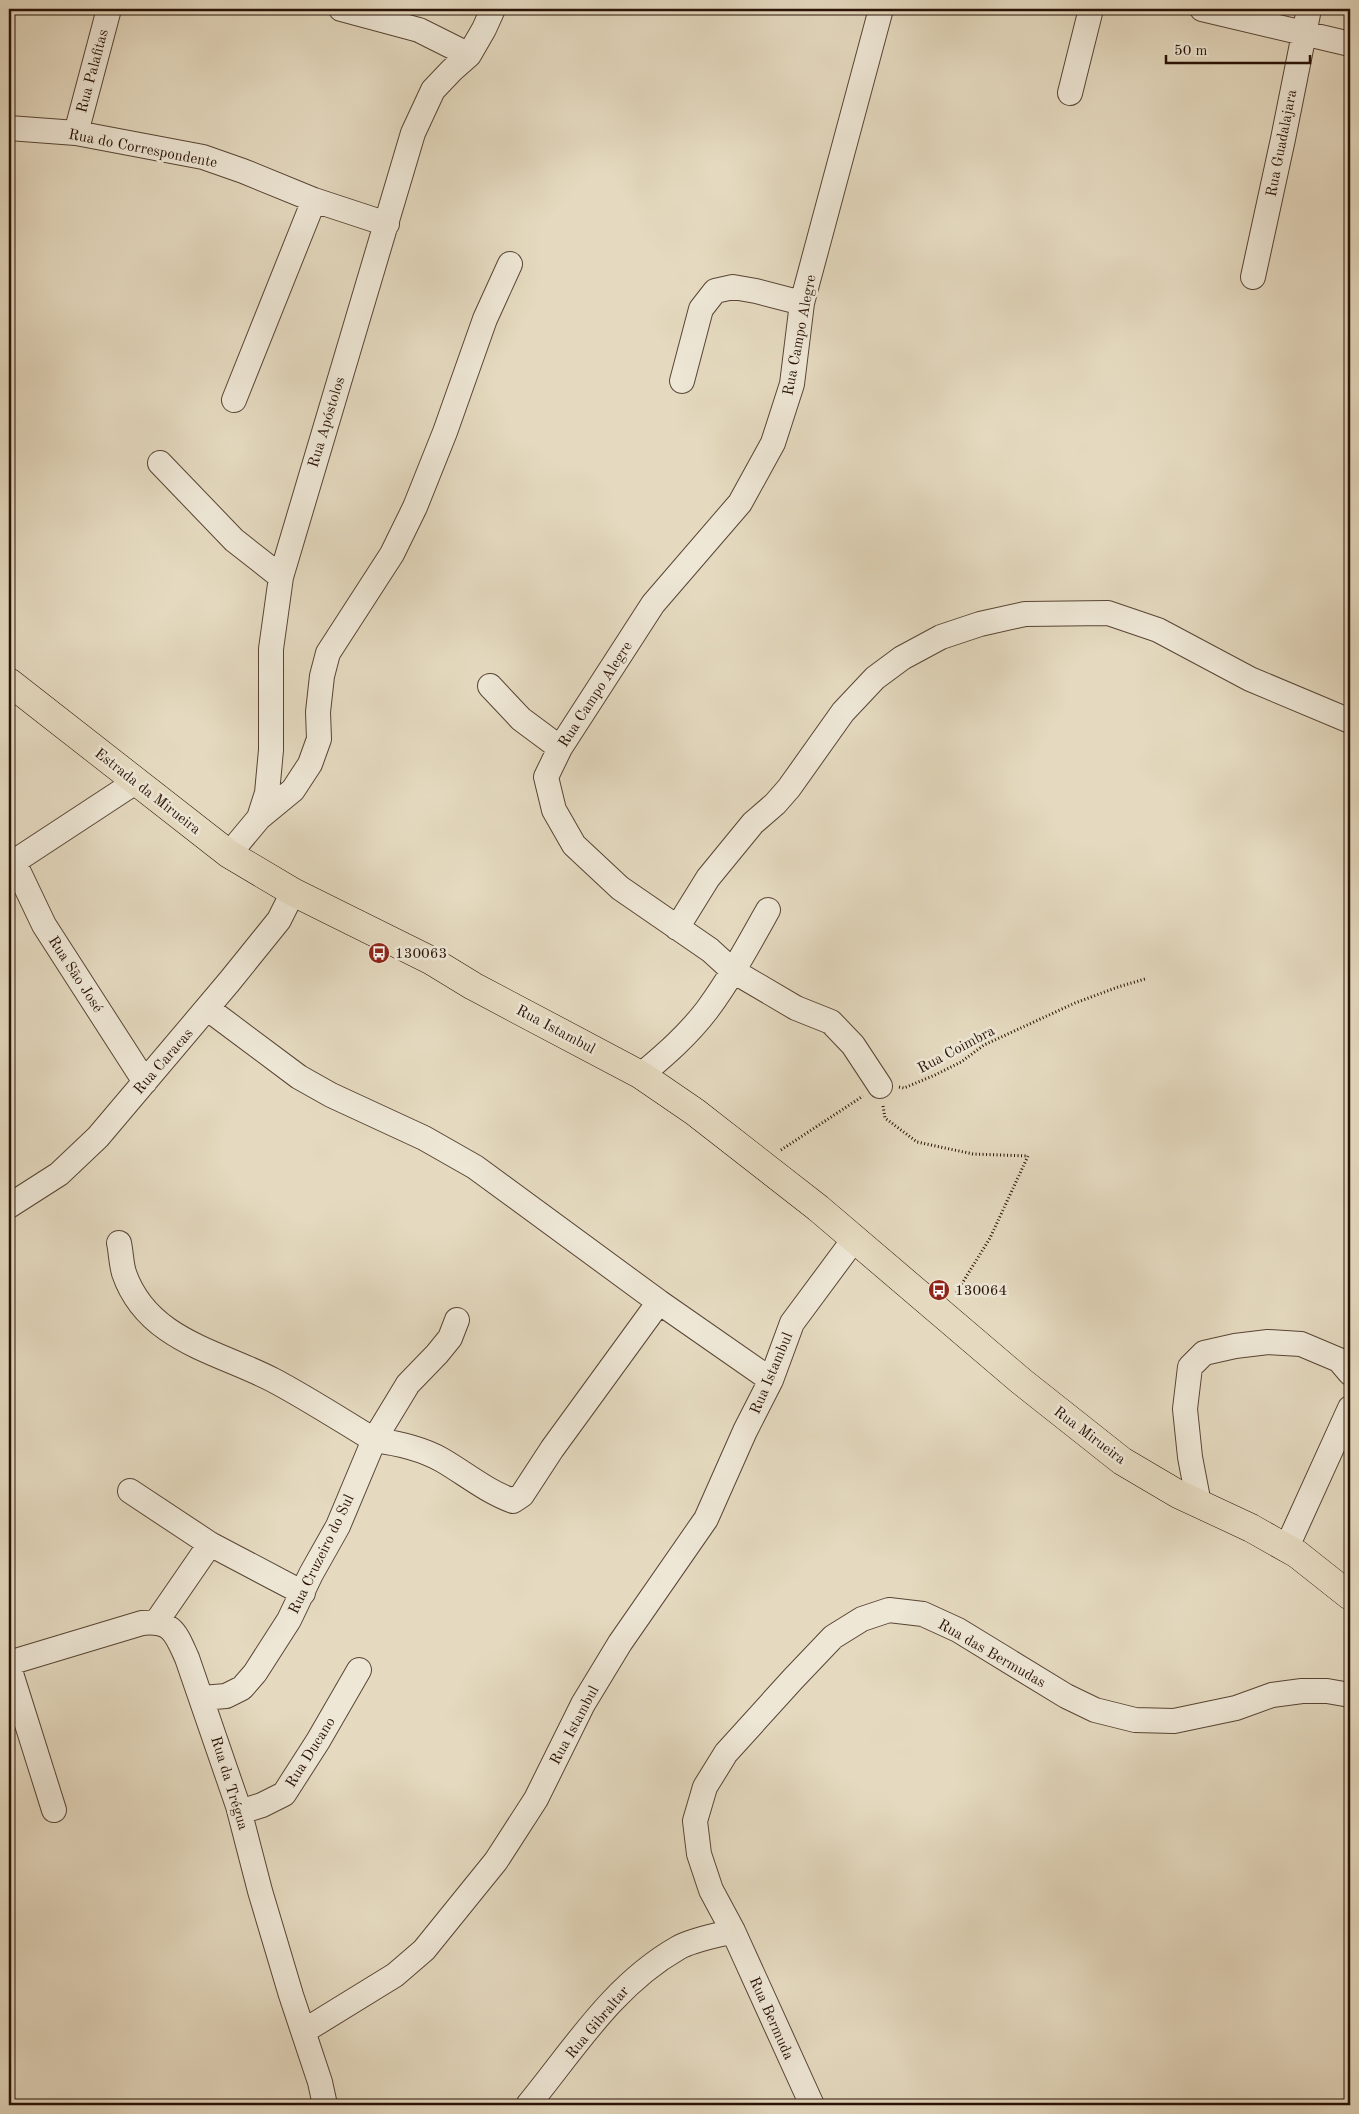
<svg xmlns="http://www.w3.org/2000/svg" width="1359" height="2114" font-family="'Old Standard TT',serif">
<rect width="100%" height="100%" fill="#e5dac0"/>
<filter id="stains"><feTurbulence type="fractalNoise" baseFrequency=".004" numOctaves="4"/><feColorMatrix values="0 0 0 0 .2 0 0 0 0 .09 0 0 0 0 .02 0 0 0 .5 -.17"/></filter>
<radialGradient id="worn" r=".72"><stop offset=".6" stop-color="#630" stop-opacity="0"/><stop offset="1" stop-color="#630" stop-opacity=".3"/></radialGradient>
<g fill="none" stroke-linecap="round" stroke-linejoin="round">
<g stroke="#584434" stroke-width="26">
<path id="minor" d="M341,9L419,30L469,55
M1202,9L1350,44
M1070,93L1091,9
M9,128L76,133L203,157L243,171L314,200L387,224
M76,133L109,9
M1253,277L1283,139L1309,9
M682,381L701,309L715,291L733,287L756,291L802,303
M234,400L314,200
M160,463L234,540L281,577
M490,686L521,719L560,748
M259,818L293,790L310,764L319,739L318,712L322,676L328,653L392,554L415,507L445,432L485,319L510,264
M229,854L259,818L267,793L271,750V649L281,577L413,133L433,90L452,70L469,55L484,29L493,9
M14,862L44,925L145,1082
M9,865L137,781
M677,928L708,878L753,823L775,804L789,788L843,712L875,678L902,658L941,637L980,624L1025,614L1108,613L1158,630L1250,679L1350,721
M208,1009L299,1077L331,1095L424,1138L475,1167L659,1302L771,1380
M641,1075C665,1055 688,1035 707,1010C730,979 749,944 768,910
M880,1086L853,1045L831,1022L796,1008L733,971L710,950L620,888L574,845L554,810L546,777L560,748L653,604L740,503L773,443L792,384L802,303L881,9
M9,1206L59,1174L98,1137L229,982L279,920L293,892
M119,1243C121,1252 121,1263 124,1273C147,1340 217,1351 273,1380C307,1398 341,1420 374,1440L408,1384L437,1354L450,1338L457,1320
M130,1491L210,1544L303,1593
M1199,1504L1190,1457L1185,1409L1190,1367L1204,1353L1235,1346L1268,1342L1301,1344L1339,1360L1350,1373
M1286,1549L1350,1408
M157,1621L210,1544
M9,1663L142,1623C173,1620 176,1634 187,1658L238,1806L260,1891L291,1995L320,2082L325,2105
M9,1667L54,1810
M202,1698L226,1696L242,1688L255,1673L289,1620L311,1574L338,1526L374,1440C397,1443 421,1448 442,1460C466,1474 486,1491 513,1501L522,1495L552,1449L659,1302
M240,1812L262,1805L284,1794L318,1741L359,1670
M304,2031L395,1975L424,1950L496,1861L536,1799L583,1704L620,1643L706,1519L745,1431L771,1380L792,1323L855,1238
M528,2105C574,2049 613,1985 678,1948C694,1939 716,1936 733,1931
M812,2105L733,1931L711,1890L699,1854L695,1821L705,1787L726,1753L793,1679L833,1637L862,1619L889,1610L923,1614L958,1630L1066,1696L1095,1710L1135,1720L1174,1721L1236,1708L1272,1695L1302,1691H1327L1350,1695"/>
</g>
<g stroke="#291206" stroke-width="29">
<path id="major" d="M9,682L229,854L293,892L432,961L473,986L641,1075L695,1112L818,1208L1021,1381L1122,1461L1178,1494L1251,1528L1297,1554L1350,1596"/>
</g>
<path stroke="#291206" stroke-width="3" stroke-dasharray="1 2.5" stroke-linecap="butt" d="M899,1087L904,1088L935,1075L961,1062L984,1045L1075,1003L1118,987L1145,979
M883,1106L885,1118L917,1142L973,1154L1028,1156L990,1238L955,1295
M781,1150L863,1096"/>
<use href="#minor" stroke="#eee7d6" stroke-width="24"/>
<use href="#major" stroke="#e5dac0" stroke-width="28"/>
</g>
<defs>
<g id="bus-disc" transform="scale(1.125)"><circle r="9.5" fill="#8f2418" stroke="#eee7d6"/><path d="M-5-6H5V4H4V6H2V4H-2V6H-4V4H-5ZM-3.5-4V0h7V-4ZM-3.5 1.2v1.5H-2V1.2ZM2 1.2v1.5H3.5V1.2Z" fill="#fff"/></g>
</defs>
<g fill-rule="evenodd">
<use href="#bus-disc" x="379" y="953"/>
<use href="#bus-disc" x="939" y="1290"/>
</g>
<g text-anchor="middle" stroke-width="5" stroke-linejoin="round" paint-order="stroke">
<g font-size="15" fill="#291206" stroke="#eee7d6">
<text transform="translate(92 71) rotate(-75)" y="5">Rua Palafitas</text>
<text transform="translate(1281 143) rotate(-79)" y="5">Rua Guadalajara</text>
<text transform="translate(143 148) rotate(11)" y="5">Rua do Correspondente</text>
<text transform="translate(799 335) rotate(-79)" y="5">Rua Campo Alegre</text>
<text transform="translate(326 422) rotate(-73)" y="5">Rua Apóstolos</text>
<text transform="translate(595 694) rotate(-57)" y="5">Rua Campo Alegre</text>
<text transform="translate(148 791) rotate(38)" y="5">Estrada da Mirueira</text>
<text transform="translate(76 974) rotate(57)" y="5">Rua São José</text>
<text transform="translate(556 1029) rotate(28)" y="5">Rua Istambul</text>
<text transform="translate(956 1049) rotate(-28)" y="5">Rua Coimbra</text>
<text transform="translate(163 1061) rotate(-49)" y="5">Rua Caracas</text>
<text transform="translate(771 1373) rotate(-67)" y="5">Rua Istambul</text>
<text transform="translate(1090 1435) rotate(37)" y="5">Rua Mirueira</text>
<text transform="translate(321 1554) rotate(-64)" y="5">Rua Cruzeiro do Sul</text>
<text transform="translate(992 1653) rotate(30)" y="5">Rua das Bermudas</text>
<text transform="translate(574 1725) rotate(-62)" y="5">Rua Istambul</text>
<text transform="translate(310 1752) rotate(-58)" y="5">Rua Ducano</text>
<text transform="translate(230 1783) rotate(73)" y="5">Rua da Trégua</text>
<text transform="translate(772 2018) rotate(66)" y="5">Rua Bermuda</text>
<text transform="translate(597 2022) rotate(-50)" y="5">Rua Gibraltar</text>
</g>
<g font-size="15" fill="#291206" stroke="#eee7d6" text-anchor="start">
<text x="395" y="958">130063</text>
<text x="955" y="1295">130064</text>
</g>
</g>
<rect width="1359" height="2114" fill="none" stroke="#e5dac0" stroke-width="30"/>
<rect x="10" y="10" width="1339" height="2094" fill="none" stroke="#291206" stroke-width="2.5"/>
<rect x="15" y="15" width="1329" height="2084" fill="none" stroke="#291206"/>
<path d="M1166 55v8h144v-8" fill="none" stroke="#291206" stroke-width="2.5"/>
<text x="1174" y="55" font-size="15" fill="#291206" stroke="#eee7d6" stroke-width="4" paint-order="stroke">50 m</text>
<rect width="100%" height="100%" filter="url(#stains)"/>
<rect width="100%" height="100%" fill="url(#worn)"/>
</svg>
